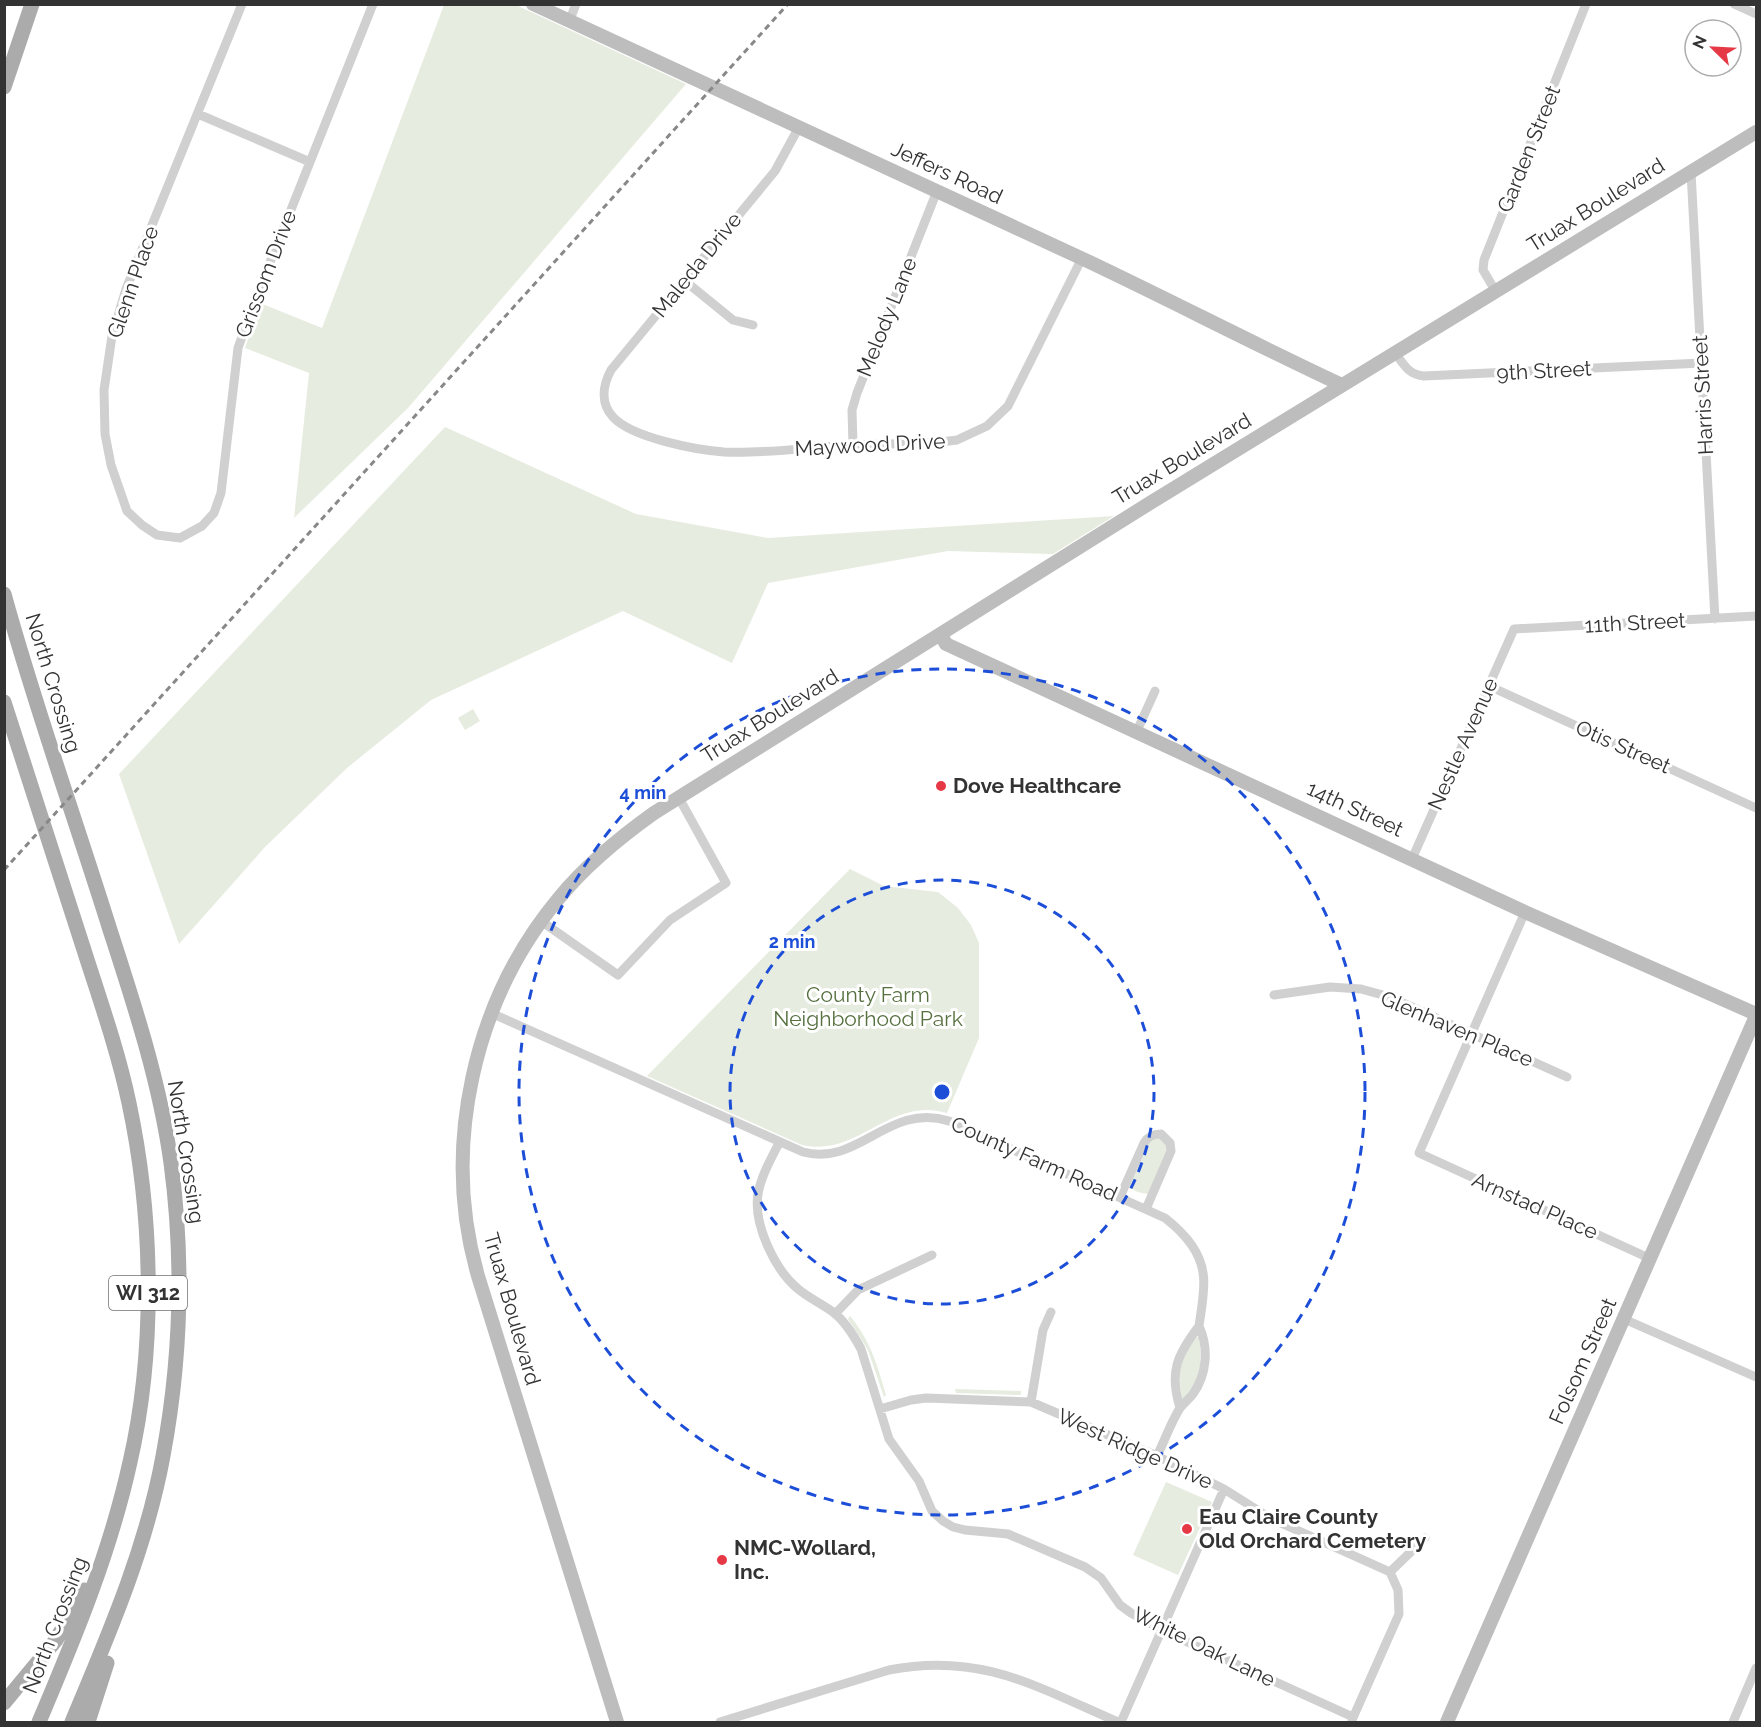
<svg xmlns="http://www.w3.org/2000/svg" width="1761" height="1727" font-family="Raleway,sans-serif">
<rect width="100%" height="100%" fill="#fff"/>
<path fill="#e6ecdf" d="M444,5H516L686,84L408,408L294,518L309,373L245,348L260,303L322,328Z
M445,427L636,514L768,538L1114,516L1053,554L948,551L768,583L732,663L623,611L431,700L347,768L265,847L179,944L119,774Z
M473,709L480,721L465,730L458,718Z
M850,869L884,886L938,892L958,908L971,925L979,943V1038L947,1113C889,1096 858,1158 802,1145L647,1076Z
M1159,1138L1166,1144L1167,1150L1148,1194C1140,1193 1135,1192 1130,1186L1149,1143L1152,1140Z
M850,1316C871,1342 877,1364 886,1395L884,1397L868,1350L848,1319Z
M1196,1337H1199C1202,1360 1202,1384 1182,1399C1177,1369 1180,1362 1196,1337Z
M955,1389L1021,1391V1395L956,1393Z
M1166,1482L1212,1502L1178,1575L1133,1555Z"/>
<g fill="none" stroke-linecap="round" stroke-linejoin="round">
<path stroke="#d0d0d0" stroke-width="9" d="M242,4L126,289L112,336L104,390L105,434L111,465L127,511L142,525L157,535L180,538L202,526L214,513L221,493L238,348L257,295L373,4
M1734,4L1756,14
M569,22L576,4
M198,114L310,162
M799,127L775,171L611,370C603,385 600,403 613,417C632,438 697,450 724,452C767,454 810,447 852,445C887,443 922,445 957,440L987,426L1008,406L1082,258
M1691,172L1715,619
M685,281L733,320L753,325
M1496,292L1483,270L1484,260L1586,4
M1396,354C1404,365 1409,375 1424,376L1702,363
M853,445L852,410L857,393L937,191
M1489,686L1756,808
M1136,733L1155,691
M1412,859L1514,629L1756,616
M1525,912L1419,1153L1651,1259
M541,921L618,975L670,920L726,883L679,798
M1274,995L1330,987L1361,989L1390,997L1567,1077
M491,1013L803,1152C859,1167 888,1102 949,1121L1165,1218C1183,1232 1200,1250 1203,1273C1206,1287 1201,1311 1199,1326C1209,1348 1207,1374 1193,1394C1189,1399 1184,1403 1180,1408C1171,1422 1165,1440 1157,1456
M779,1143C771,1159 761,1176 758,1194C753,1224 775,1270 798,1289C809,1298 822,1304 833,1312C845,1321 854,1336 861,1349L889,1439L919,1481L932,1511L943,1521L953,1527L965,1530L1008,1534L1085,1567L1101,1578L1120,1605L1131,1613L1172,1635L1353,1717
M1120,1197L1144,1143C1148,1136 1153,1134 1161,1134L1170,1143L1171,1151L1146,1209
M835,1314L858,1290L932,1255
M1624,1319L1756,1377
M1031,1402L1043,1330L1051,1312
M1180,1408C1169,1372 1177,1355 1199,1326
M880,1409L911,1400L926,1398L1031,1402L1157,1456L1224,1489L1270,1518L1390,1572L1398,1590L1399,1614L1352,1720
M1390,1572L1425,1538
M720,1722L889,1670C981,1652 1037,1687 1118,1722
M1121,1722L1224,1489
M1733,1722L1756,1668"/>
<path stroke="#bdbdbd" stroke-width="14" d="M533,4C715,90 899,172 1081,258C1168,299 1254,344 1342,385
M941,635L946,644L1525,912L1756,1014
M617,1722L478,1276C441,1148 473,1001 559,898C586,865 619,838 654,813L1150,503L1756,132
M1447,1722L1756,1016"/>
<path stroke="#ababab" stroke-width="15" d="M4,87L32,4
M4,594C35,707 75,818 110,930C135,1007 160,1083 171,1163C184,1261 181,1359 163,1456C146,1549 108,1636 72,1722
M4,702C30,785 58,867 84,950C100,1000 118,1051 129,1103C153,1216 156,1349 130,1462C110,1553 75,1637 39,1722
M4,1703L56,1640L84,1590
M88,1722L107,1663"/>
<path stroke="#888" stroke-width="3" stroke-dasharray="6 4.5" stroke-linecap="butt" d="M4,870L788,4"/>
</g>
<g fill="none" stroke="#1d4ed8" stroke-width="3" stroke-dasharray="10 8">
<circle cx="942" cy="1092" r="212"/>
<circle cx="942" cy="1092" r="423"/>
</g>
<g fill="#e63946" stroke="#fff" stroke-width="2">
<circle cx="941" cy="786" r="6"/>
<circle cx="1187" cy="1529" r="6"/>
<circle cx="722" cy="1560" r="6"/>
</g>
<g text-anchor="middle" stroke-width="6" stroke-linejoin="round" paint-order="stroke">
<rect fill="#fff" stroke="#707070" stroke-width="1.5" x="109" y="1276" width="78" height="34" rx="4.5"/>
<g font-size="20" font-weight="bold" fill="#333">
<text x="148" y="1300">WI 312</text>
</g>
<g font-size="21" fill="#333" stroke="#fff">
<text transform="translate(1529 149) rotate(-68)" y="7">Garden Street</text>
<text transform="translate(947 173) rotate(25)" y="7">Jeffers Road</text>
<text transform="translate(1596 205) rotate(-32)" y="7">Truax Boulevard</text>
<text transform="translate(697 265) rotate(-51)" y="7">Maleda Drive</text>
<text transform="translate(266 274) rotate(-69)" y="7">Grissom Drive</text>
<text transform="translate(133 282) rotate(-71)" y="7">Glenn Place</text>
<text transform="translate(887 317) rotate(-68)" y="7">Melody Lane</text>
<text transform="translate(1544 371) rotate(-3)" y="7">9th Street</text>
<text transform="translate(1703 395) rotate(-93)" y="7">Harris Street</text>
<text transform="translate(870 445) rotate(-3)" y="7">Maywood Drive</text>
<text transform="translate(1182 459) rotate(-31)" y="7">Truax Boulevard</text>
<text transform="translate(1635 623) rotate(-3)" y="7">11th Street</text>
<text transform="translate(53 683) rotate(73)" y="7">North Crossing</text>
<text transform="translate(770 716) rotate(-32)" y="7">Truax Boulevard</text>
<text transform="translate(1463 744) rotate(-66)" y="7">Nestle Avenue</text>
<text transform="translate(1623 747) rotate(24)" y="7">Otis Street</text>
<text transform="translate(1355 809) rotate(25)" y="7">14th Street</text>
<text transform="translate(1457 1029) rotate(23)" y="7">Glenhaven Place</text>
<text transform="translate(186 1152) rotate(81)" y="7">North Crossing</text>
<text transform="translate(1034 1159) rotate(24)" y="7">County Farm Road</text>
<text transform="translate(1535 1206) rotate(24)" y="7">Arnstad Place</text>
<text transform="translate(512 1309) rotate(74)" y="7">Truax Boulevard</text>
<text transform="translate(1583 1361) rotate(-66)" y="7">Folsom Street</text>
<text transform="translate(1135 1449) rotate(24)" y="7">West Ridge Drive</text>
<text transform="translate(55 1625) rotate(-69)" y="7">North Crossing</text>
<text transform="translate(1204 1647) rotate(26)" y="7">White Oak Lane</text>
</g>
<g font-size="21" font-weight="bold" fill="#333" stroke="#fff" text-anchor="start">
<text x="953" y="793">Dove Healthcare</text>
<text x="1199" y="1524">Eau Claire County<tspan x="1199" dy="24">Old Orchard Cemetery</tspan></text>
<text x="734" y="1555">NMC-Wollard,<tspan x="734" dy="24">Inc.</tspan></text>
</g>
<g font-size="21" fill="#56703f" stroke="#fff">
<text x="868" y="1002">County Farm<tspan x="868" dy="24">Neighborhood Park</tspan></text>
</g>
</g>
<circle cx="942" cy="1092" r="9" fill="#1d4ed8" stroke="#fff" stroke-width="3"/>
<g font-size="18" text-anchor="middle" font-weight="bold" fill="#1d4ed8" stroke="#fff" stroke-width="6" stroke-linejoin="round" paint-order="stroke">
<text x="643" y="799">4 min</text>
<text x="792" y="948">2 min</text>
</g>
<rect width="1761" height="1727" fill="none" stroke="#333333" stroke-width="12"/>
<g transform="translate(1713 48) rotate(294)"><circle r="28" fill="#ffffff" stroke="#adadad" stroke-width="1.5"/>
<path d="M0-4.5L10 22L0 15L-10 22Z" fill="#e63946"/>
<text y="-9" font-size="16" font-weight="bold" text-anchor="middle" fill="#333333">N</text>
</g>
</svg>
